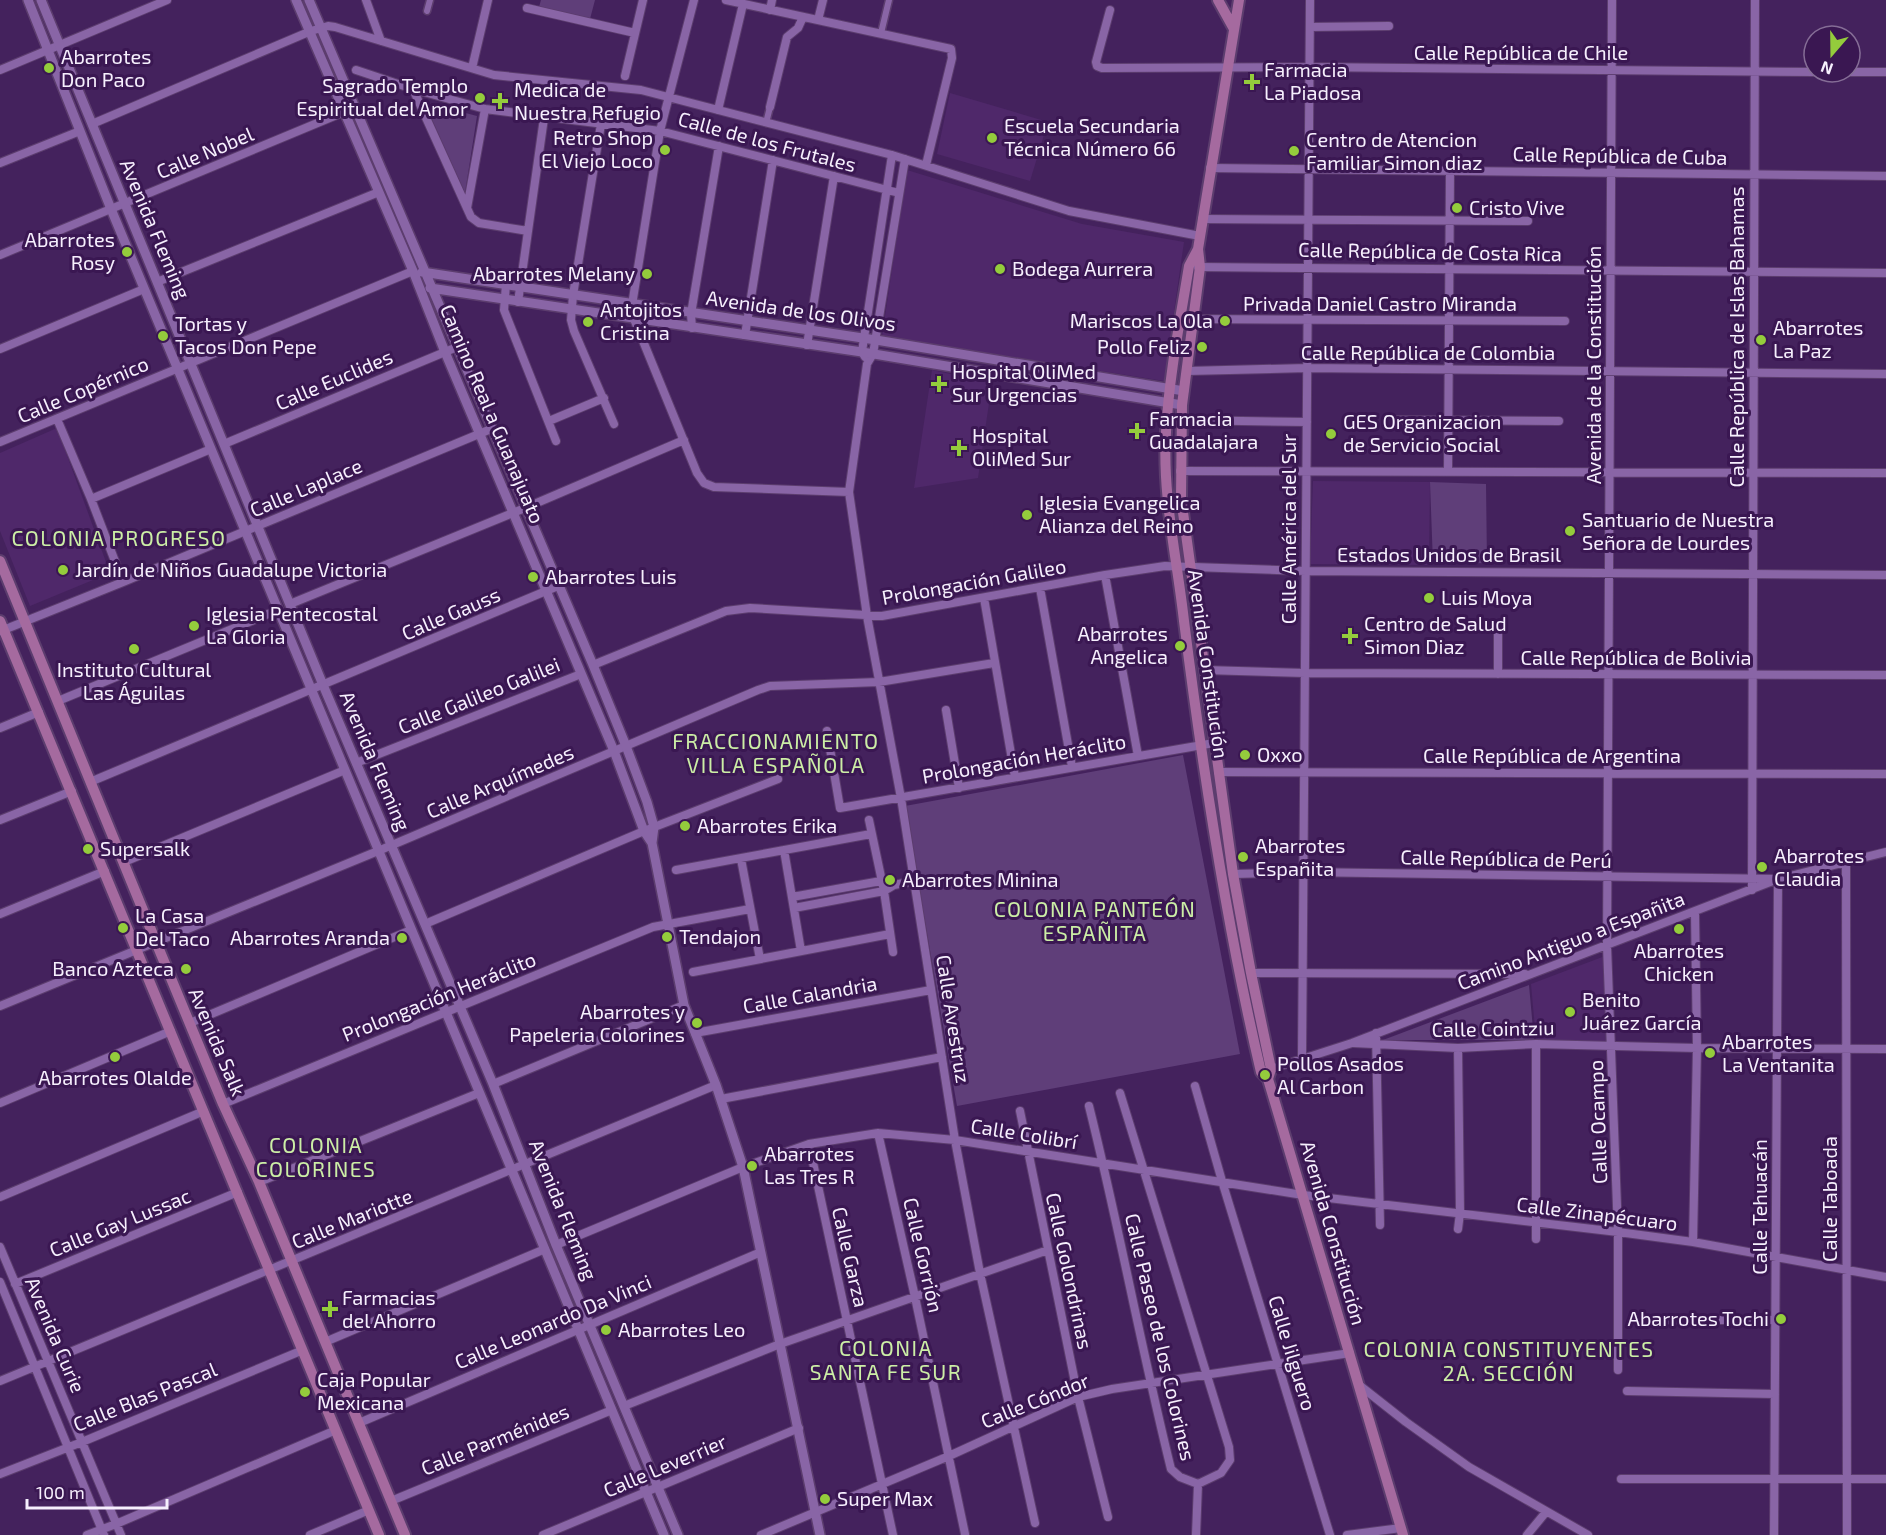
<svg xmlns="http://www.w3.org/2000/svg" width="1886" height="1535" font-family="'Exo 2',sans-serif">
<rect width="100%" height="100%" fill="#44225d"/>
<path fill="#4f286a" d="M950,93L1048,122L1030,181L937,154Z
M907,170L1082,224L1184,242L1164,381L882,336Z
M932,370L992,383L978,478L914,488Z
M57,428L110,573L30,606L0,531V453Z
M1313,481L1430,482L1429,565L1310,564Z
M1605,956L1607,1043L1536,1040L1531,984Z"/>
<path fill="#5f3e79" d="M541,0H595L590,19L539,7Z
M424,102L477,116L465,193Z
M1430,482L1486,484L1487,563L1433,564Z
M1183,755L1240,1054L957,1106L905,806Z
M1529,985L1534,1040H1383L1521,988Z"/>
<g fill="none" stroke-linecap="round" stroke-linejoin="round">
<g stroke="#5c3d6e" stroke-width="9">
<path id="pedestrian" d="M427,11L430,0
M881,33L889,0
M766,123L770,107"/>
</g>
<g stroke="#5c3d6e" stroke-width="10">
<path id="minor" d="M366,0L381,41
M694,0L660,131L632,305L634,319L697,473L704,483L714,487L849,492
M726,0L951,49L952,58L926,165
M1612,0L1607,946L1618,1232V1370
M527,8L635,33
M770,10L772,0
M1110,10L1096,62L1097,66L1102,68L1309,67L1814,72
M818,20L823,0
M1310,27L1389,26
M472,68L488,0
M0,70L167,0
M356,70L413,89L485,109L660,131L899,193
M1845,72H1886
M625,76L643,0
M413,89L471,217L479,223L528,231
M770,107L787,37L798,28L803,17
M718,110L743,4
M92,124L311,31L328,26L335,27L494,75L641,90L892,155L1069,211L1200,236
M601,124L573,295L571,320L574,331L614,424
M905,159L873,354L867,364L849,492L867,616L901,798L955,1140L980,1273L1035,1523
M0,163L80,131
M1210,168L1886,176
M467,208L485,109
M1202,219L1528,221
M0,255L356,107
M1198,267L1886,273
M157,282L379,192
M506,284L504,310L556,441
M518,302L544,118
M1194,319L1565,321
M692,328L691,314L719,146
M745,335L773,160
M807,345L834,176
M0,349L144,289
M865,357L862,352L864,338L892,155
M1187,371L1307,368L1886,374
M57,419L91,499L123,582
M1181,420L1307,422
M1396,420L1559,421
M549,421L604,398
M0,442L413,271
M224,444L457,347
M1180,471L1886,473
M1448,471L1450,171
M91,499L211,449
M1105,575L1138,756
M1040,588L1072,767
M984,598L1015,777
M290,604L525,508L684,440
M1498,627V674
M1,631L123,582L491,429
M593,665L726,611L750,608L882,616L1105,575L1165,566L1305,571L1886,575
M1205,670L1305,673L1886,675
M58,701L278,610
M946,710L959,788
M0,728L39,712
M827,731L840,808L1214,743
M356,763L581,674
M1218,772L1886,774
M90,782L558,586
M0,820L72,791
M869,820L884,891L893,952
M784,850L801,951
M741,859L760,959
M124,862L345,770
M1846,863L1847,1535
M676,870L871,834
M1233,874L1303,872L1778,879L1774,1535
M1752,890L1755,0
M792,897L881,881L885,882
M794,908L884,891L894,885L914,881
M0,914L105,871
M425,924L644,831L778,779
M693,972L890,934
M1251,973L1525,974
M0,1006L378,851L758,690L770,686L879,682L994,663
M190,1023L411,930
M695,1033L931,990
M1376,1033L1380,1225
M1353,1043L1458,1048L1536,1044L1697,1048L1886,1049
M1536,1044V1239
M1458,1048L1460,1213L1458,1229
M1302,1058L1310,0
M1268,1070L1352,1043L1778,879L1886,852
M493,1084L684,1005
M1195,1086L1222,1181L1330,1535
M721,1099L942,1057
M0,1103L171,1031
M223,1104L653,927L750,909
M1089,1106C1119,1226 1141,1348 1171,1469L1180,1477L1198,1484L1221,1473L1230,1460L1229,1447L1120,1093
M1020,1111L1078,1397L1108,1517
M878,1133L915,1297L965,1534
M809,1144L893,1535
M259,1182L479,1093
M0,1197L204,1111
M1693,1242L1697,1048L1695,912
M556,1245L743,1167L809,1144L878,1133L955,1140L1303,1195L1618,1232L1693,1242L1886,1277
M0,1247L121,1535
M0,1282L104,1535
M15,1284L238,1192
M1655,1320H1775
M325,1342L545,1249
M0,1381L716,1085
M1359,1385L1406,1422L1469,1467L1588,1535
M1627,1391L1775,1394
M624,1406L780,1344L1048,1250
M359,1423L761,1252
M0,1474L82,1442L303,1350
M1621,1479H1886
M391,1501L612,1410
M87,1535L116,1524L336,1430
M310,1535L369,1510
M543,1535L799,1428
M761,1535L949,1456L1078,1397L1112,1389L1350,1353
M1196,1535L1198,1484
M1347,1535L1401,1528
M1527,1535L1546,1512"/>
</g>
<g stroke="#5c3d6e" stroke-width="12">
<path id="tertiary" d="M28,0L111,209L664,1535
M41,0L323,685L493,1084L556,1245L678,1535
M296,0L413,271L445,352L614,751L644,831L652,843
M309,0L593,665L626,746L647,802L654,827L652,843L684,1005L716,1085L743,1167L820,1535
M422,272L876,340L1184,391
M430,288L862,352L1182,405"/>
</g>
<g stroke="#5c3d6e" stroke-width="14">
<path id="secondary" d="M1218,0L1234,29
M1239,0L1198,249L1200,267L1182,405L1181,498L1233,874L1251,973L1271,1069L1268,1079L1403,1535
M1198,249L1189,266C1180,321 1169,376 1166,432C1162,495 1177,558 1184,621C1203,772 1226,924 1261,1072L1268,1079
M0,561L156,942L223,1104L259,1182L405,1535
M0,621L379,1535"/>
</g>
<use href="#pedestrian" stroke="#8965a6" stroke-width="6"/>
<use href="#minor" stroke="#8965a6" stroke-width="8"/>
<use href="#tertiary" stroke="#8965a6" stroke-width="9"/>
<use href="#secondary" stroke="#a56a9f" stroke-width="10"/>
</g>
<g fill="#94cc3c" stroke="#3a1752" stroke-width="2">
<circle cx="49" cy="68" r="6"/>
<path d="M1249 73h6v6h6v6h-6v6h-6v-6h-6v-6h6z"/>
<circle cx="480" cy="98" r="6"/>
<path d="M497 92h6v6h6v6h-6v6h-6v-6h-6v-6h6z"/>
<circle cx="992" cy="138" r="6"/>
<circle cx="665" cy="150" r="6"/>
<circle cx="1294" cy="151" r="6"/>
<circle cx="1457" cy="208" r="6"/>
<circle cx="127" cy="252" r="6"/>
<circle cx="1000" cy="269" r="6"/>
<circle cx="647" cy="274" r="6"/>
<circle cx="1225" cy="321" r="6"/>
<circle cx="588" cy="322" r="6"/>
<circle cx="163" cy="336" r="6"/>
<circle cx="1761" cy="340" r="6"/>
<circle cx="1202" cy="347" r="6"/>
<path d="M936 375h6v6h6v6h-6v6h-6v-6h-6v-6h6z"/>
<path d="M1134 422h6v6h6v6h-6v6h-6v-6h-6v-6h6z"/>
<circle cx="1331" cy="434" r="6"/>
<path d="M956 439h6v6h6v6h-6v6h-6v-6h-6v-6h6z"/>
<circle cx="1027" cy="515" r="6"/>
<circle cx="1570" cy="531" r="6"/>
<circle cx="63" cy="570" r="6"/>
<circle cx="533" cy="577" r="6"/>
<circle cx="1429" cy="598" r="6"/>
<circle cx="194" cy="626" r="6"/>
<path d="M1347 627h6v6h6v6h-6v6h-6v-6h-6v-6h6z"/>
<circle cx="1180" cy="646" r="6"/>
<circle cx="134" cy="649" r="6"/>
<circle cx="1245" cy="755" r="6"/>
<circle cx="685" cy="826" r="6"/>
<circle cx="88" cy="849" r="6"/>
<circle cx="1243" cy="857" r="6"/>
<circle cx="1762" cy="867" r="6"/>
<circle cx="890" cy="880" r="6"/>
<circle cx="123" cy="928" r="6"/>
<circle cx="1679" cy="929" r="6"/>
<circle cx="667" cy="937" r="6"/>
<circle cx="402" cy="938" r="6"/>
<circle cx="186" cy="969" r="6"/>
<circle cx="1570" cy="1012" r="6"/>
<circle cx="697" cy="1023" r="6"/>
<circle cx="1710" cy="1053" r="6"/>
<circle cx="115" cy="1057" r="6"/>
<circle cx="1265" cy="1075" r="6"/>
<circle cx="752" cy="1166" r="6"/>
<path d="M327 1300h6v6h6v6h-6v6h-6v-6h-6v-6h6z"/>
<circle cx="1781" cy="1319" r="6"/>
<circle cx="606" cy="1330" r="6"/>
<circle cx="305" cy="1392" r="6"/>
<circle cx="825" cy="1499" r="6"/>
</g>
<g text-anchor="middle" stroke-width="6" stroke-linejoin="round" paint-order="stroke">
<g font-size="20" fill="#f6effd" stroke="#3a1752">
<text x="1521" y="60">Calle República de Chile</text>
<text transform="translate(767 142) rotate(15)" y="7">Calle de los Frutales</text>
<text transform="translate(205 153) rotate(-23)" y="7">Calle Nobel</text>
<text transform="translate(1620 156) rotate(1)" y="7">Calle República de Cuba</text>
<text transform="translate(155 229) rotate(67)" y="7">Avenida Fleming</text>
<text transform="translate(1430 252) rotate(1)" y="7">Calle República de Costa Rica</text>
<text x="1380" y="311">Privada Daniel Castro Miranda</text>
<text transform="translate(801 311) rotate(8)" y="7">Avenida de los Olivos</text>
<text transform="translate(1737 337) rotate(-90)" y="7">Calle República de Islas Bahamas</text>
<text x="1428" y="360">Calle República de Colombia</text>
<text transform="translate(1594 365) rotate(-90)" y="7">Avenida de la Constitución</text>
<text transform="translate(334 380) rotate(-23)" y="7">Calle Euclides</text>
<text transform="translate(83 390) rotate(-23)" y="7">Calle Copérnico</text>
<text transform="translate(492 414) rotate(67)" y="7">Camino Real a Guanajuato</text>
<text transform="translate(306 488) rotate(-23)" y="7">Calle Laplace</text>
<text transform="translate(1289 529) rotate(-90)" y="7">Calle América del Sur</text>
<text x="1449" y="562">Estados Unidos de Brasil</text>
<text transform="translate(974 582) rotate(-10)" y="7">Prolongación Galileo</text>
<text transform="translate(451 614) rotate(-23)" y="7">Calle Gauss</text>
<text x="1636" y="665">Calle República de Bolivia</text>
<text transform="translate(1208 664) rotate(82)" y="7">Avenida Constitución</text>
<text transform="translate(479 696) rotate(-22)" y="7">Calle Galileo Galilei</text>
<text x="1552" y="763">Calle República de Argentina</text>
<text transform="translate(1024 759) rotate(-10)" y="7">Prolongación Heráclito</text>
<text transform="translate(375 761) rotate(67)" y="7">Avenida Fleming</text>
<text transform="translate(500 782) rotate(-23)" y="7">Calle Arquímedes</text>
<text transform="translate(1506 859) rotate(1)" y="7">Calle República de Perú</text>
<text transform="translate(1571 941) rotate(-21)" y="7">Camino Antiguo a Españita</text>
<text transform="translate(810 995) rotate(-10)" y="7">Calle Calandria</text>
<text transform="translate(439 997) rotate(-22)" y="7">Prolongación Heráclito</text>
<text transform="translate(953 1019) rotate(81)" y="7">Calle Avestruz</text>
<text transform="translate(1493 1029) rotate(-1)" y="7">Calle Cointziu</text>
<text transform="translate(217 1042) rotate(67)" y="7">Avenida Salk</text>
<text transform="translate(1598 1122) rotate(-92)" y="7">Calle Ocampo</text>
<text transform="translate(1024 1134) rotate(9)" y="7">Calle Colibrí</text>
<text transform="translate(1830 1199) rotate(-90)" y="7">Calle Taboada</text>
<text transform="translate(1760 1207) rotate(-90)" y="7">Calle Tehuacán</text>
<text transform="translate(563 1210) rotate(68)" y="7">Avenida Fleming</text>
<text transform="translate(1597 1214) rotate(7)" y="7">Calle Zinapécuaro</text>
<text transform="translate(352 1219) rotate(-22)" y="7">Calle Mariotte</text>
<text transform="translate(120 1223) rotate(-22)" y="7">Calle Gay Lussac</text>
<text transform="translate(1333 1233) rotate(74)" y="7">Avenida Constitución</text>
<text transform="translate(923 1255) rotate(77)" y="7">Calle Gorrión</text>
<text transform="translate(850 1257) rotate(77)" y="7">Calle Garza</text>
<text transform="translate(1069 1271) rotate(78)" y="7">Calle Golondrinas</text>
<text transform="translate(553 1322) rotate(-23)" y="7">Calle Leonardo Da Vinci</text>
<text transform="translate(55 1335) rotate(67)" y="7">Avenida Curie</text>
<text transform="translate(1160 1337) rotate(77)" y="7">Calle Paseo de los Colorines</text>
<text transform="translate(1292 1353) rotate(73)" y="7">Calle Jilguero</text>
<text transform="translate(145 1397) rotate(-22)" y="7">Calle Blas Pascal</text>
<text transform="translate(1035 1401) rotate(-22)" y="7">Calle Cóndor</text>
<text transform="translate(495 1440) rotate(-22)" y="7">Calle Parménides</text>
<text transform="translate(665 1466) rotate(-23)" y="7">Calle Leverrier</text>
</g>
<g font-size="20" fill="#f6effd" stroke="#3a1752" text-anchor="start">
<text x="61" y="64">Abarrotes<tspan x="61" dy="23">Don Paco</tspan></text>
<text x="1264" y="77">Farmacia<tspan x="1264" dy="23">La Piadosa</tspan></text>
<text x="468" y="93" text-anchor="end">Sagrado Templo<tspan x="468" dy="23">Espiritual del Amor</tspan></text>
<text x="514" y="97">Medica de<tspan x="514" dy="23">Nuestra Refugio</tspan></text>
<text x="1004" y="133">Escuela Secundaria<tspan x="1004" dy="23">Técnica Número 66</tspan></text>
<text x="653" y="145" text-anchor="end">Retro Shop<tspan x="653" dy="23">El Viejo Loco</tspan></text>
<text x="1306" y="147">Centro de Atencion<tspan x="1306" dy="23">Familiar Simon diaz</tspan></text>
<text x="1469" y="215">Cristo Vive</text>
<text x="115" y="247" text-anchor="end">Abarrotes<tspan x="115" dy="23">Rosy</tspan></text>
<text x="1012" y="276">Bodega Aurrera</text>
<text x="635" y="281" text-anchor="end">Abarrotes Melany</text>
<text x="600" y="317">Antojitos<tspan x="600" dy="23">Cristina</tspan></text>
<text x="1213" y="328" text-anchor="end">Mariscos La Ola</text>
<text x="175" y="331">Tortas y<tspan x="175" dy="23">Tacos Don Pepe</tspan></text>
<text x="1773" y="335">Abarrotes<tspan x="1773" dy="23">La Paz</tspan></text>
<text x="1190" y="354" text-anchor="end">Pollo Feliz</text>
<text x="952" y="379">Hospital OliMed<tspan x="952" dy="23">Sur Urgencias</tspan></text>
<text x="1149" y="426">Farmacia<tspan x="1149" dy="23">Guadalajara</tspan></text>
<text x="1343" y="429">GES Organizacion<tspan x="1343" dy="23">de Servicio Social</tspan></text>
<text x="972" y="443">Hospital<tspan x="972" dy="23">OliMed Sur</tspan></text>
<text x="1039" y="510">Iglesia Evangelica<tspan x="1039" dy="23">Alianza del Reino</tspan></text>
<text x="1582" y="527">Santuario de Nuestra<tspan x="1582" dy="23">Señora de Lourdes</tspan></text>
<text x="75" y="577">Jardín de Niños Guadalupe Victoria</text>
<text x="545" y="584">Abarrotes Luis</text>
<text x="1441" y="605">Luis Moya</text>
<text x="206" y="621">Iglesia Pentecostal<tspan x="206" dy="23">La Gloria</tspan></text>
<text x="1364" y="631">Centro de Salud<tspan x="1364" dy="23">Simon Diaz</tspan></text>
<text x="1168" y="641" text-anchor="end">Abarrotes<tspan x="1168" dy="23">Angelica</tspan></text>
<text x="134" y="677" text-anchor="middle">Instituto Cultural<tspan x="134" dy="23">Las Águilas</tspan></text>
<text x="1257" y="762">Oxxo</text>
<text x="697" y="833">Abarrotes Erika</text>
<text x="1255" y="853">Abarrotes<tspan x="1255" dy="23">Españita</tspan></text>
<text x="100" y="856">Supersalk</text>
<text x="1774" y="863">Abarrotes<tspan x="1774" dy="23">Claudia</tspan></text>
<text x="902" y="887">Abarrotes Minina</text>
<text x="135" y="923">La Casa<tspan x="135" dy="23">Del Taco</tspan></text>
<text x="679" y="944">Tendajon</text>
<text x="390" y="945" text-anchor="end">Abarrotes Aranda</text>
<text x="1679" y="958" text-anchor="middle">Abarrotes<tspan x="1679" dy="23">Chicken</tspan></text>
<text x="174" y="976" text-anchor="end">Banco Azteca</text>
<text x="1582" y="1007">Benito<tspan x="1582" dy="23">Juárez García</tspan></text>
<text x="685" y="1019" text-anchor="end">Abarrotes y<tspan x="685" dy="23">Papeleria Colorines</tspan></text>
<text x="1722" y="1049">Abarrotes<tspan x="1722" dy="23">La Ventanita</tspan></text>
<text x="1277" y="1071">Pollos Asados<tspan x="1277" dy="23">Al Carbon</tspan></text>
<text x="115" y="1085" text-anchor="middle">Abarrotes Olalde</text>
<text x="764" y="1161">Abarrotes<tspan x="764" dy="23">Las Tres R</tspan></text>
<text x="342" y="1305">Farmacias<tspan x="342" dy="23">del Ahorro</tspan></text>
<text x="1769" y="1326" text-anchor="end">Abarrotes Tochi</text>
<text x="618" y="1337">Abarrotes Leo</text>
<text x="317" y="1387">Caja Popular<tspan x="317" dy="23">Mexicana</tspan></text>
<text x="837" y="1506">Super Max</text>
</g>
<g font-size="21" letter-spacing="1.5" fill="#cceea6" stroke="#3a1752">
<text x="119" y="546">COLONIA PROGRESO</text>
<text x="776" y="749">FRACCIONAMIENTO<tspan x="776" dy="24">VILLA ESPAÑOLA</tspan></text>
<text x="1095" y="917">COLONIA PANTEÓN<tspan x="1095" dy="24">ESPAÑITA</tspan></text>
<text x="316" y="1153">COLONIA<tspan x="316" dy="24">COLORINES</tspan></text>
<text x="886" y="1356">COLONIA<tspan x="886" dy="24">SANTA FE SUR</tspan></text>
<text x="1509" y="1357">COLONIA CONSTITUYENTES<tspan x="1509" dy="24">2A. SECCIÓN</tspan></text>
</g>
</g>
<g transform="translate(1832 54) rotate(200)"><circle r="28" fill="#3a1752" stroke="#856d96" stroke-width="1.5"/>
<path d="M0-4.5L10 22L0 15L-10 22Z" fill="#94cc3c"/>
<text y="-9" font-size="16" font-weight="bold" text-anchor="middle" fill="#f6effd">N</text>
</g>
<path d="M27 1499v9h140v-9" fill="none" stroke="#f6effd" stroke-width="3"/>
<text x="36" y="1499" font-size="18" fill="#f6effd" stroke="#3a1752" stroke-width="4.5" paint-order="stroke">100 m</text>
</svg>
